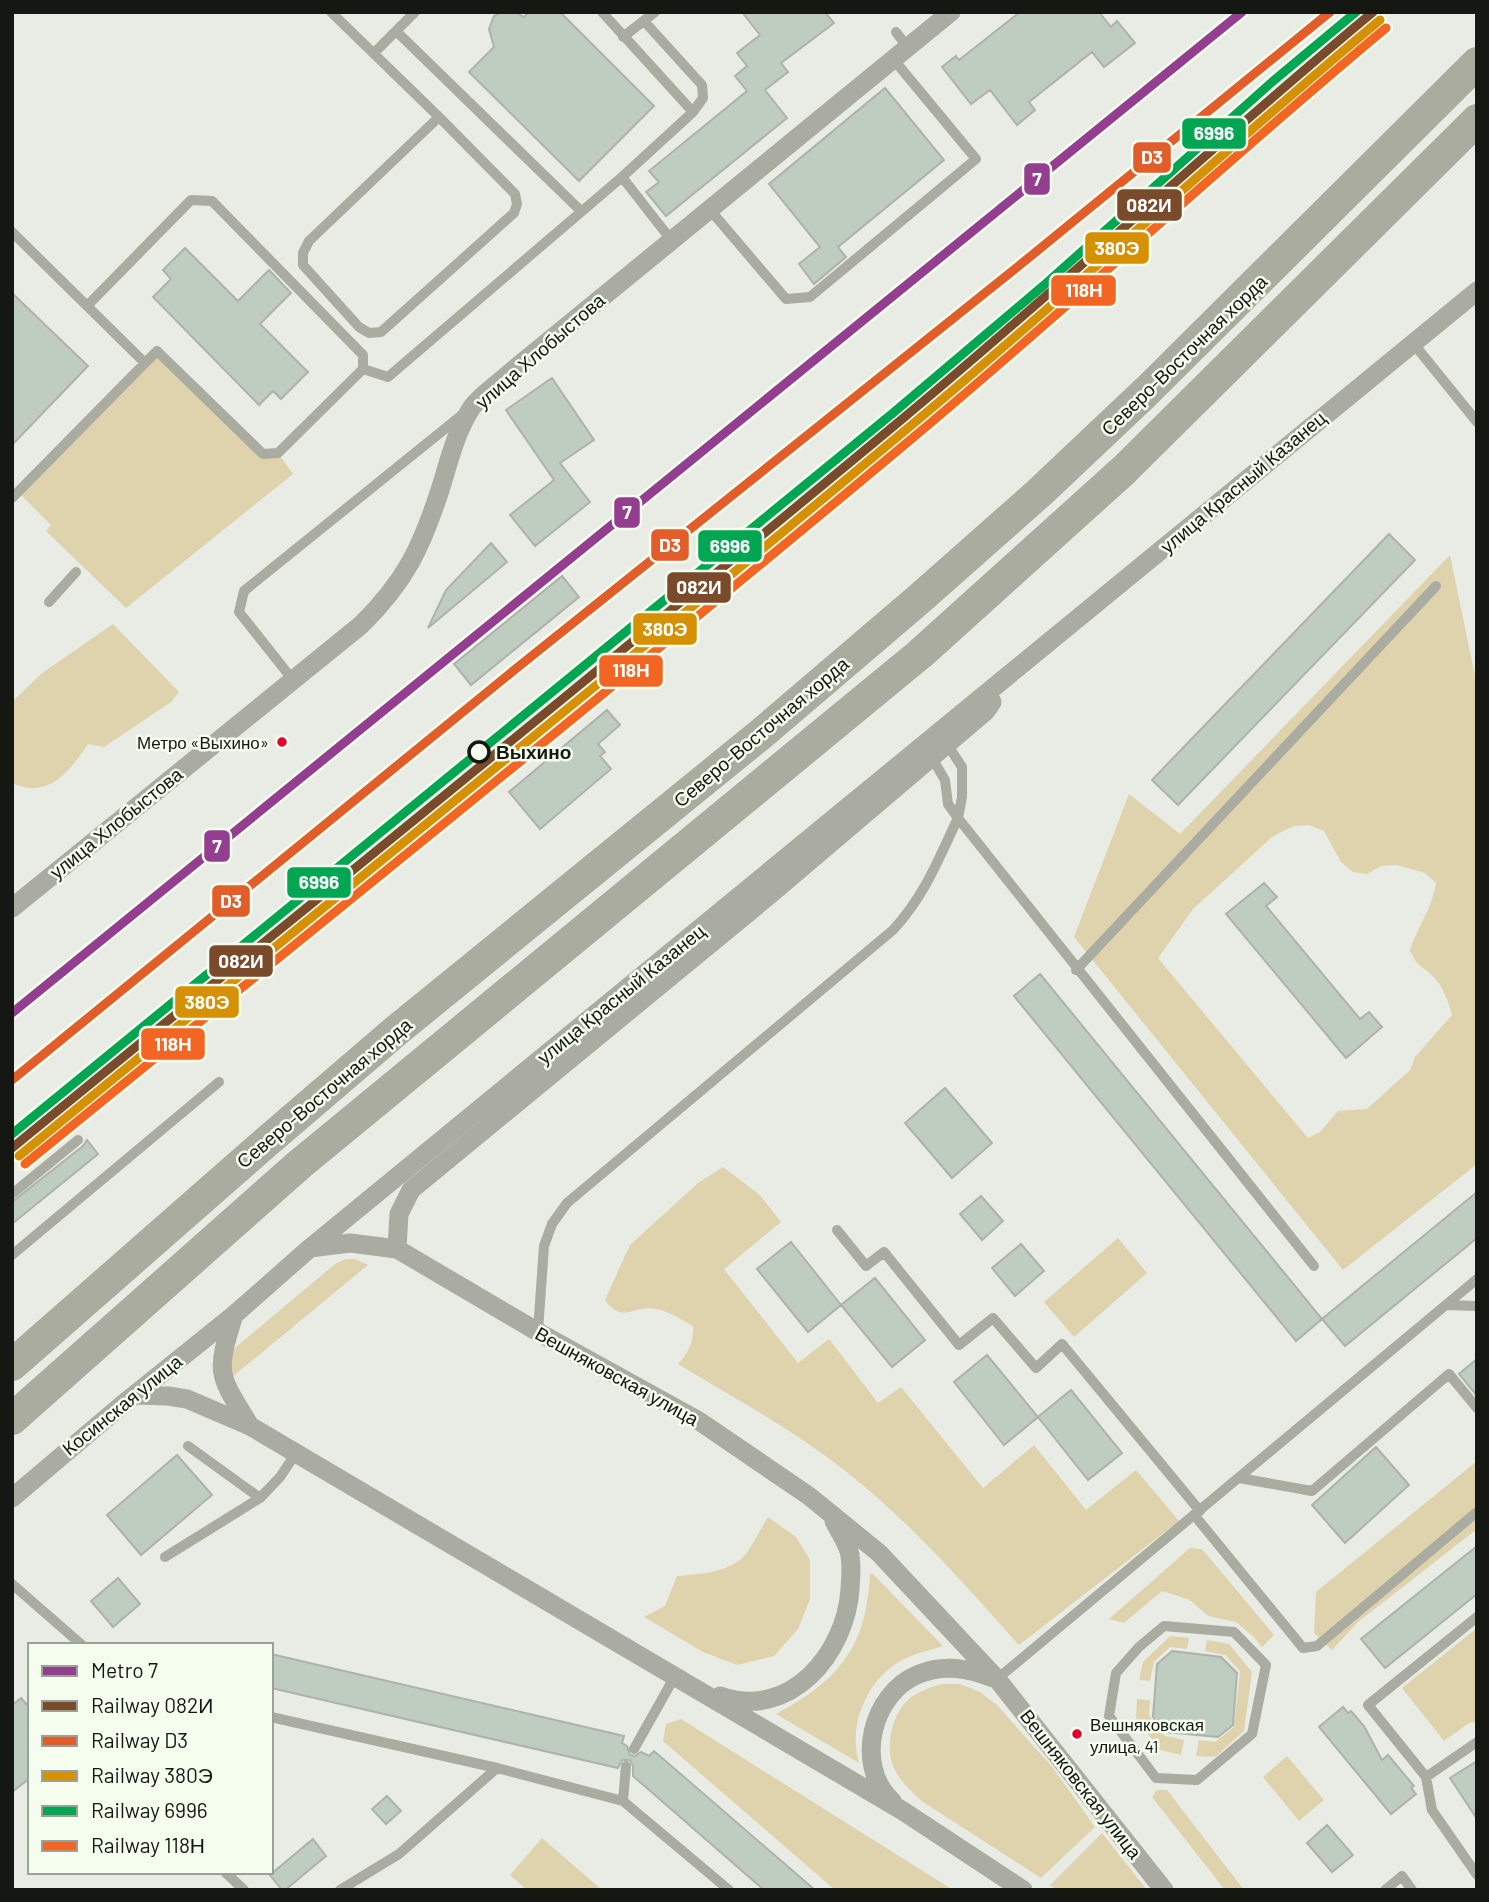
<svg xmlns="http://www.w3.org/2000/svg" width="1489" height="1902" font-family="Barlow,sans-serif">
<rect width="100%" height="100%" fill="#e8ece4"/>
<path fill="#ded3ac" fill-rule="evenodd" d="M157,351L262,453H278L293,474L126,608L46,531L51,525L18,492Z
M1450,555L1477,686V1164L1343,1270L1074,937L1129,794L1180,834ZM1309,825L1324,831L1341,862L1353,872L1367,874L1381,866L1397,865L1425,873L1436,883C1432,909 1417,927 1410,951C1419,969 1420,964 1432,975C1443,986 1448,1000 1452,1015L1415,1057L1410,1070L1367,1109L1338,1111L1320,1132L1308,1138L1158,958L1193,909L1273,836L1294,826Z
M113,624L179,692L171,702L104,747L88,744C70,771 48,800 12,783V702L41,674Z
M723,1167L760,1195L781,1222L724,1269L798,1363L829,1339L878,1403L901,1387L983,1488L1034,1445L1086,1510L1136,1470L1179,1521L1019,1645C960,1579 897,1507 824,1455C777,1421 726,1393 678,1364C688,1353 694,1342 693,1326C682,1320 669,1311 656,1309C633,1304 623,1325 605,1300L630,1245L698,1183Z
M1118,1238L1147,1273L1074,1337L1044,1302Z
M346,1259H355L368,1265L232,1377L230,1355L236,1347L335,1264Z
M1477,1461V1529L1358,1622L1332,1650L1314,1633L1316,1592Z
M768,1517L796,1537L810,1560V1599L798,1629L774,1656L737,1665L703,1652L644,1617L665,1606L677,1576C699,1574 729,1573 745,1555C754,1544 760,1529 768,1517Z
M1190,1548L1202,1549L1274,1635L1262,1647L1254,1637L1236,1622L1208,1616L1190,1600L1162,1591L1124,1623L1109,1619Z
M872,1573L943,1646C927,1651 911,1654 897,1663C865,1684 848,1727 859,1763L776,1714C839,1680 866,1648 870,1575Z
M1477,1628V1722L1469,1723L1444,1741L1402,1688Z
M1170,1636L1189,1638L1187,1649L1170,1647L1154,1662L1150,1681L1139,1680L1143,1662Z
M1207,1640L1229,1644L1252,1672L1244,1731L1215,1757L1196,1756L1199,1740L1215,1742L1234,1727L1240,1671L1225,1655L1205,1651Z
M941,1684H960L980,1692L997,1705L1053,1768L1095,1827L1041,1878L923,1802C911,1791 897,1779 892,1763C886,1745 892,1715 907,1701C916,1692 929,1688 941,1684Z
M1137,1699L1150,1700L1149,1715L1165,1736L1184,1740L1181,1755L1160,1750L1136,1718Z
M681,1719L953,1890H835L663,1741L666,1724Z
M1287,1756L1324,1800L1299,1821L1263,1777Z
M1157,1790H1167L1244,1890H1225L1152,1797Z
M1102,1833L1147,1890H1057L1050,1885Z
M542,1838L602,1890H527L510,1875Z"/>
<path fill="#bfccc0" stroke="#aeb2ac" stroke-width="2" d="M502,12H515L524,17L529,12H560L654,106L579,181L469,72L494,47L489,29L494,16Z
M742,12H825L834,23L781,63L788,72L765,90L787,118L666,216L646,192L659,182L649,171L747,91L735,76L747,66L737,53L760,35Z
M1020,12H1099L1111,27L1117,21L1135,43L1104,67L1092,52L1029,102L1035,110L1017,125L990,90L971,104L942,67L956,56L959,60Z
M885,88L944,160L838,247L846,257L814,284L799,264L820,247L769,184Z
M185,248L238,301L269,270L291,293L260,324L308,372L281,399L273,391L259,405L153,297L171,279L163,270Z
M12,293L88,366L12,445Z
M552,378L594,440L560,463L590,502L535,546L510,515L554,480L506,410Z
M1389,534L1415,560L1178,805L1152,780Z
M491,543L507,562L428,628L446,590Z
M562,576L579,597L471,685L454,664Z
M607,710L620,725L598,744L605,752L600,756L611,769L540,829L509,792Z
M1264,883L1277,897L1266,906L1360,1019L1369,1012L1382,1027L1346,1058L1226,914Z
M1040,974L1322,1319L1296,1341L1014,996Z
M945,1088L992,1143L952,1178L905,1123Z
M87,1140L98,1154L12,1224V1202L83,1146Z
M1477,1192V1238L1345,1346L1322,1319Z
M981,1196L1003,1221L982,1240L960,1214Z
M791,1242L841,1305L808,1332L757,1269Z
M1021,1244L1044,1271L1015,1296L992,1268Z
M875,1278L925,1340L892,1367L841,1305Z
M987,1355L1038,1417L1004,1445L954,1382Z
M1477,1359V1396L1459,1374Z
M1071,1390L1122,1453L1088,1480L1038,1417Z
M1376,1447L1409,1485L1345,1543L1312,1505Z
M177,1455L212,1495L141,1555L107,1515Z
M1477,1546V1594L1385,1668L1361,1639Z
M118,1578L140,1604L113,1627L91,1601Z
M1172,1651L1221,1657L1237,1673L1233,1725L1218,1737L1165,1732L1153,1717L1157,1664Z
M271,1654L624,1736L622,1743L627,1746L630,1755L635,1756L641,1752L649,1756L654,1751L815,1890H764L633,1776V1766L630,1760H622L618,1768L271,1688Z
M21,1698L30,1708V1778L12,1792V1705Z
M1343,1707L1348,1713L1351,1711L1364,1726L1382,1760L1388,1755L1414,1786L1411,1788L1416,1794L1391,1814L1319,1727Z
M1477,1761V1819L1450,1778Z
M387,1796L401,1811L386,1824L372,1809Z
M1327,1825L1353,1855L1332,1872L1307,1843Z
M313,1839L326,1856L285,1890H282L270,1875Z"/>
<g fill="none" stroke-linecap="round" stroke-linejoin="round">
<path stroke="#aaaba1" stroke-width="10" d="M331,12L439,117
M644,21L702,85L703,98L693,112
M396,31L581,211
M896,32L908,48
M623,37L655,12
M374,53L415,12
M439,117L515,194L517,204L514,213L381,332L369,333L359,327L303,265V253L309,241Z
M622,177L672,241
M711,211L786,299L810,297L976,159L894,60
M12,232L145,363L12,498
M87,306L191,200L212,201L363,355V369L278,453L263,454L157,351L145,363
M1413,343L1477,422
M363,369L388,377L622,177L693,112L602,12
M49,602L76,572
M293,680L239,612L244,591L462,415
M932,754V758L945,780L948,804L958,818L1314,1266
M1076,970L1436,586
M12,1194L78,1140
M837,1230L866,1266L884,1252L959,1345L993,1318L1036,1368L1062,1344L1200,1511
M12,1255L219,1082
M1446,1305L1477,1306
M538,1331L544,1246L552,1224L567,1203L893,930C925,895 938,860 958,818L962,797V767L947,744
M188,1446L260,1498
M1239,1478L1312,1491L1449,1374L1477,1408
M1195,1516L1303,1648L1317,1646L1477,1512
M165,1557L260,1498L280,1477L296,1453
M12,1584L82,1645
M1477,1617L1368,1705L1426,1777L1477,1742
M1164,1626L1234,1632L1266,1665L1252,1734L1197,1780L1156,1778L1109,1716L1116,1673L1139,1647Z
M997,1679L1477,1279
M271,1717L497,1768
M634,1749L675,1676
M1426,1777L1432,1810L1477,1875
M623,1801L626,1766
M225,1872L244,1890
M340,1890L399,1854L497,1768L623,1801L729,1890
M1385,1890L1402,1876L1412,1890"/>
<path stroke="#aaaba1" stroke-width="19" d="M12,908L361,625C406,581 422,546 441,487C449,461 456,431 472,407C482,394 500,382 512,371L951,12
M310,1248L350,1243L397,1249L538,1332L699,1421L809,1496L879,1553L997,1679L1164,1890
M397,1249L399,1214L411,1190L772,893L986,711L992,702
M234,1315C215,1375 218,1373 250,1426
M135,1395L168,1396L187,1399L250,1426L903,1811L1023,1890
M12,1498L122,1405L234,1315L310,1248L1477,291
M720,1696C790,1721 846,1653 850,1589C851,1577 852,1562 849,1551C846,1541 839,1531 834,1521
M892,1801C854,1766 871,1693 919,1674C944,1664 968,1668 993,1678"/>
<path stroke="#abaca0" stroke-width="32" d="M12,1365L264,1144L397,1030L761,734L918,600L1039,493L1148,390L1477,63
M12,1419L300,1164L920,654L1124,470L1477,120"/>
<g stroke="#f5fdef" stroke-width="14">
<path id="rail-1" d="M12,1148C309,905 607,665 901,420C1061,287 1213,145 1373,12"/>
</g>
<g stroke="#f5fdef" stroke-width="14">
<path id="rail-2" d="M12,1080L513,671L1026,260L1330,12"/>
</g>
<g stroke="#f5fdef" stroke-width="14">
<path id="rail-3" d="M19,1156C315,913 614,674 908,428C1068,295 1220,153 1380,20"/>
</g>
<g stroke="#f5fdef" stroke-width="14">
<path id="rail-4" d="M12,1134L893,413L1043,286L1272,82L1356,12"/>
</g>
<g stroke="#f5fdef" stroke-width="14">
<path id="rail-5" d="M25,1164C322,922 621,682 915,436C1074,303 1226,161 1386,28"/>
</g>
<use href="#rail-1" stroke="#7a4b2a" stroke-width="9"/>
<use href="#rail-2" stroke="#e15d29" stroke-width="9"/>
<use href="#rail-3" stroke="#d59103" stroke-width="9"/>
<use href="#rail-4" stroke="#00a651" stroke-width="9"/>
<use href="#rail-5" stroke="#f26522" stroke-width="9"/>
<g stroke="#f5fdef" stroke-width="14">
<path id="metro-1" d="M12,1013L1242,12"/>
</g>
<use href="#metro-1" stroke="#943e90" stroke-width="9"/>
</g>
<g fill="#e4002b" stroke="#f5fdef" stroke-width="2.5">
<circle cx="282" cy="742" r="6"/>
<circle cx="1077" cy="1734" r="6"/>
</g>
<circle fill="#f5fdef" stroke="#141712" stroke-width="3.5" cx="479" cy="752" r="10"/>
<g text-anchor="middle" stroke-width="5" stroke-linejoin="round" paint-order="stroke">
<g font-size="17" fill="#141712" stroke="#f5fdef" text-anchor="end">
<text x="269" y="749">Метро «Выхино»</text>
<text x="1090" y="1731" text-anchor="start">Вешняковская<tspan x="1090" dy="22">улица, 41</tspan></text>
</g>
<g font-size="19" fill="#141712" stroke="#f5fdef">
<text transform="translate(540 351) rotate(-41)" y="7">улица Хлобыстова</text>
<text transform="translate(1184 355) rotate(-44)" y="7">Северо-Восточная хорда</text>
<text transform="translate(1243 482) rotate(-40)" y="7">улица Красный Казанец</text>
<text transform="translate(761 732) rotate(-40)" y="7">Северо-Восточная хорда</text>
<text transform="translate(116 823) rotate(-39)" y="7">улица Хлобыстова</text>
<text transform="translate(621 994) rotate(-39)" y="7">улица Красный Казанец</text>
<text transform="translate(324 1093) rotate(-40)" y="7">Северо-Восточная хорда</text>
<text transform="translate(617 1376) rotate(29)" y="7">Вешняковская улица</text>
<text transform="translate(122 1405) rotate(-39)" y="7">Косинская улица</text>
<text transform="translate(1081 1784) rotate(52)" y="7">Вешняковская улица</text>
</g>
<g font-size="19" font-weight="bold" fill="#141712" stroke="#f5fdef" text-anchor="start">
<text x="496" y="759">Выхино</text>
</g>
</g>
<g stroke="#f5fdef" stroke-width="2.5">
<rect x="1181" y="117" width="66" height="33" rx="7" fill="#00a651"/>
<rect x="1132" y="141" width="40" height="33" rx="7" fill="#e15d29"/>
<rect x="1023" y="162" width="28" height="34" rx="7" fill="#943e90"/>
<rect x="1116" y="188" width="67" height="34" rx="7" fill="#7a4b2a"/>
<rect x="1084" y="231" width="66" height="34" rx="7" fill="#d59103"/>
<rect x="1050" y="274" width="67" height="33" rx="7" fill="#f26522"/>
<rect x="613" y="496" width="28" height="33" rx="7" fill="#943e90"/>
<rect x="650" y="528" width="40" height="34" rx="7" fill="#e15d29"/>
<rect x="697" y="529" width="66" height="34" rx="7" fill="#00a651"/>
<rect x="666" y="571" width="66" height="33" rx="7" fill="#7a4b2a"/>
<rect x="632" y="612" width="66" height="34" rx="7" fill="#d59103"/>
<rect x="598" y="654" width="66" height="34" rx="7" fill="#f26522"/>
<rect x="203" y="829" width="28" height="34" rx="7" fill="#943e90"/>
<rect x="286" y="866" width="66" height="33" rx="7" fill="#00a651"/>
<rect x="211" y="884" width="40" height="34" rx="7" fill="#e15d29"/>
<rect x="208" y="944" width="66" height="34" rx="7" fill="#7a4b2a"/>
<rect x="174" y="985" width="66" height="34" rx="7" fill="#d59103"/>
<rect x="140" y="1027" width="66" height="34" rx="7" fill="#f26522"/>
</g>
<g font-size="19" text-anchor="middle" font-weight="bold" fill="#fff">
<text x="1214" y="140">6996</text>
<text x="1152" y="164">D3</text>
<text x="1037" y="186">7</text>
<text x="1149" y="212">082И</text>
<text x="1117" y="255">380Э</text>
<text x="1084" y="297">118Н</text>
<text x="627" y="519">7</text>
<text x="670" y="552">D3</text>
<text x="730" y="553">6996</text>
<text x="699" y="594">082И</text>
<text x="665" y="636">380Э</text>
<text x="631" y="677">118Н</text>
<text x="217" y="853">7</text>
<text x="319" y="889">6996</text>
<text x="231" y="908">D3</text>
<text x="241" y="968">082И</text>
<text x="207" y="1009">380Э</text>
<text x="173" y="1051">118Н</text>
</g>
<rect width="1489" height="1902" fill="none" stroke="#141712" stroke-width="28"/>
<rect x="28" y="1643" width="245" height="231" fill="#f5fdef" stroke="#9ba197" stroke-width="2"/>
<rect x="42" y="1666" width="35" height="10" fill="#943e90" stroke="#9ba197" stroke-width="2"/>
<text x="91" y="1678" font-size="21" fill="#141712">Metro 7</text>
<rect x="42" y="1701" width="35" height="10" fill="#7a4b2a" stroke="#9ba197" stroke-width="2"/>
<text x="91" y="1713" font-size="21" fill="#141712">Railway 082И</text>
<rect x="42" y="1736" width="35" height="10" fill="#e15d29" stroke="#9ba197" stroke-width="2"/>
<text x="91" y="1748" font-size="21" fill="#141712">Railway D3</text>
<rect x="42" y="1771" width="35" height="10" fill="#d59103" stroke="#9ba197" stroke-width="2"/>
<text x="91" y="1783" font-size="21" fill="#141712">Railway 380Э</text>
<rect x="42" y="1806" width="35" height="10" fill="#00a651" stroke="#9ba197" stroke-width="2"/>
<text x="91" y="1818" font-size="21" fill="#141712">Railway 6996</text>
<rect x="42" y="1841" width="35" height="10" fill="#f26522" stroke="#9ba197" stroke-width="2"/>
<text x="91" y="1853" font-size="21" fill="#141712">Railway 118Н</text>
</svg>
